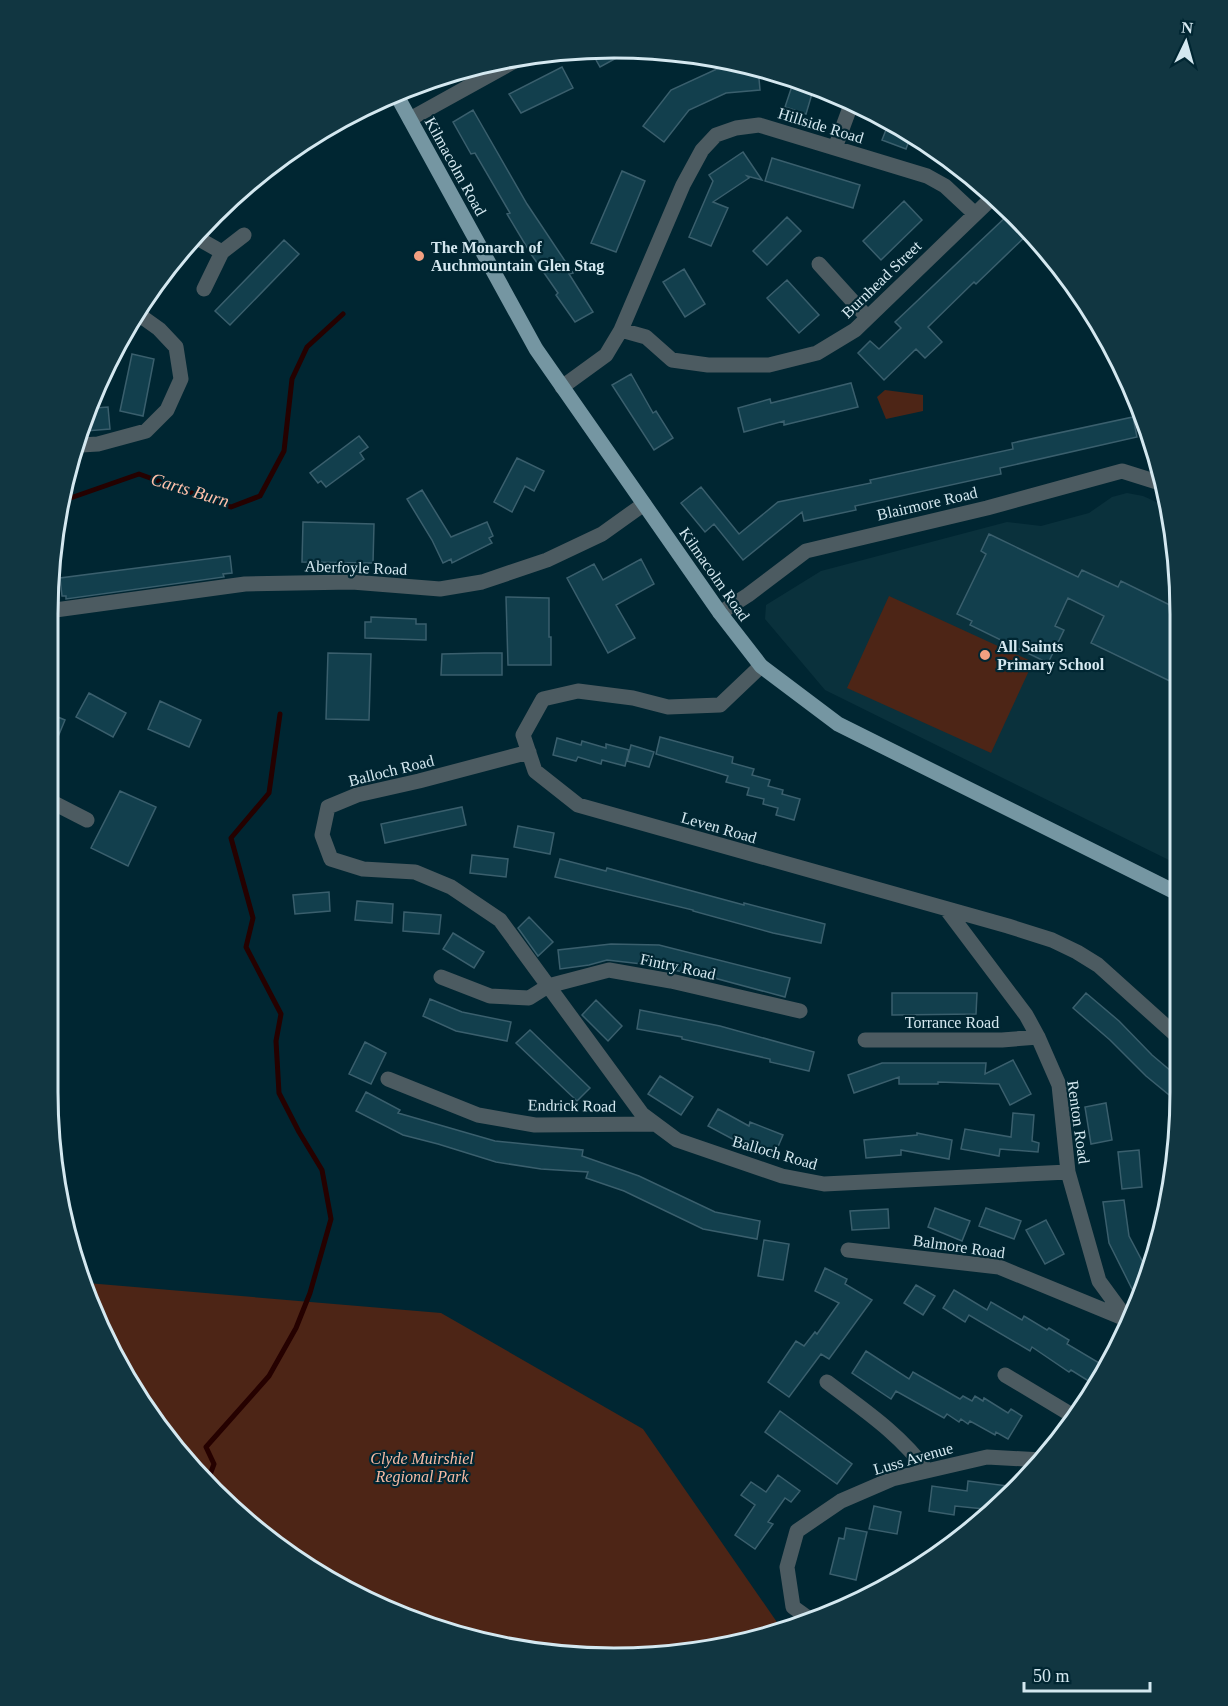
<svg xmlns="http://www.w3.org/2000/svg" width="1228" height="1706" font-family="Georgia,serif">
<rect width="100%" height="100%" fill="#002632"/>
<path fill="#0a313c" d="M1127,493L1143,496L1165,506L1175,540L1177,864L825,690L765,619L766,605L821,571L1007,522L1041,526L1089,513L1112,497Z"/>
<path fill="#4d2516" d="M885,390L923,395V411L886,419L877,397Z
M889,596L1033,662L991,753L847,688Z
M87,1283L441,1313L643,1429L781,1628L688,1653L504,1647L364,1600L241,1518L143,1406Z"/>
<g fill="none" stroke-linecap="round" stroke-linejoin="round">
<path stroke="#250100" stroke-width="5" d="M59,502L139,474L231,507L260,496L284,451L292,379L307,347L343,314
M208,1480L214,1464L206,1447L269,1376L296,1328L310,1293L331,1219L322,1170L299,1132L279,1093L276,1041L281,1014L246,947L253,918L231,838L269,793L280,714"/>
</g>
<path fill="#123f4d" stroke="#3a5f6d" stroke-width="1.5" d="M631,50L600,67L591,51H612Z
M752,66L758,67L760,90L726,93L689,110L664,142L643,126L671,90L719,68Z
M562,67L573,88L521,113L509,94Z
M794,80L814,87L806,114L785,107Z
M473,110L527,204L573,273L569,274L593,312L575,322L556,295L558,293L531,254L507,214L510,213L475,153L471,154L453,122Z
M889,122L911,135L906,149L882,140Z
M743,152L762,180L747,176L749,178L713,202L728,208L711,246L689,237L713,181L709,175Z
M772,158L860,185L853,208L765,181Z
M622,171L645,181L616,252L591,243Z
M904,201L922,220L881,260L863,241Z
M1010,213L1030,232L976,284L974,282L928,327L942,342L925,358L916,349L884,380L858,353L870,341L879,349L901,328L895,322Z
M787,217L801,231L767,265L753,251Z
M284,240L299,254L230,325L215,311Z
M684,269L705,304L685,317L663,282Z
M787,280L819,315L799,333L767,298Z
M132,354L154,359L143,416L120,411Z
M631,374L653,413L656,411L673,438L654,450L612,385Z
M851,383L858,407L784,425V421L744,432L738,408L770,399L771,403Z
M108,407L110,429L86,431L95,408Z
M1133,417L1137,437L1000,468L1001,474L855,506L856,510L804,521L802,512L743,560L714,524L705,532L681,503L701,487L739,534L778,502L871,483L870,480L1013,449L1012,443Z
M359,436L368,447L360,453L364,459L326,487L321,481L318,483L310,473Z
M517,458L544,471L534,491L525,486L512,512L494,502Z
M422,490L451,537L487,522L493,536L489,538L492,543L452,563L451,559L443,563L432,540L407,499Z
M303,522L374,524L373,563L302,562Z
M989,534L1078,577L1082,570L1118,587L1121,581L1176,608V684L1091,643L1104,616L1068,598L1055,626L1064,630L1048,663L970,625L972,621L957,614L986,554L981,551Z
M230,556L232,573L223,574L224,577L66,599V596H62L60,578Z
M641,559L654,584L616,605L635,638L608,653L567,578L594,564L603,580Z
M506,597L549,598V637H551V665H508Z
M371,617L416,619V624H426V640L365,638V622H371Z
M328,653L371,654L369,720L326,719Z
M484,653H502V675H441L442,654Z
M89,693L126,713L113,737L76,717Z
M160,701L201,720L189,747L148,729Z
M48,713L65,720L48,761Z
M660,737L733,757L732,763L754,769L752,775L770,780L768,786L783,790L782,794L800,799L794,820L776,815L778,808L763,804L764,799L747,795L749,788L726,782L728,776L656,754Z
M557,738L581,745L582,741L606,748V744L629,750L625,766L602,760L601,764L578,757L576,761L553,755Z
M631,745L654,752L649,767L627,761Z
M120,791L156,807L128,866L91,848Z
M462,807L466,825L385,843L381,824Z
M518,826L554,833L550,854L514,847Z
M472,855L508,859L506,877L470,873Z
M560,859L606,871L607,868L744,905V903L825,924L821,943L773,933L693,911V910L555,877Z
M329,892L330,911L295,914L293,895Z
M357,901L393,904L392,923L355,920Z
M404,912L441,915L439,934L403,931Z
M529,917L553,942L538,956L518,928Z
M453,933L484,952L474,968L443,949Z
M611,944L659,945L790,978L785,997L692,972V974L651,965L607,960L589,965L560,969L558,950Z
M892,993H977L976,1014L892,1015Z
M1086,993L1119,1021L1152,1055L1178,1077L1179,1103L1146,1076L1110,1040L1073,1008Z
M430,999L462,1012L511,1022L507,1041L456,1031L423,1016Z
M596,1000L622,1026L608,1041L582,1015Z
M640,1010L720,1026L814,1052L809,1071L770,1062V1059L682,1039V1037L637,1029Z
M530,1030L590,1088L577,1101L516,1043Z
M365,1042L386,1053L371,1084L349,1074Z
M1013,1060L1031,1094L1010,1105L999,1084L938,1082V1084H899V1077L854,1093L848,1075L882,1063H986L985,1074Z
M660,1076L693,1097L681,1115L648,1094Z
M366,1092L400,1110L398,1113L495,1141L583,1150L582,1156L639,1176L715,1212L760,1221L757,1239L703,1229L624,1191L586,1178L588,1172L541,1169L496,1162L438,1144L403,1135L356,1111Z
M1106,1103L1112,1140L1091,1144L1085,1107Z
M718,1109L749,1126L750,1122L783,1135L774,1156L740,1143L708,1126Z
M1013,1113L1034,1115L1032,1141L1039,1143L1038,1152L1000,1149L999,1156L961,1149L965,1129L1011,1137Z
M917,1133L952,1140L949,1159L901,1150V1155L866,1158L864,1140L917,1135Z
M1139,1150L1142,1187L1122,1189L1118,1152Z
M1124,1200L1129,1236L1148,1272L1144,1283L1132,1289L1109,1243L1103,1202Z
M935,1208L970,1221L962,1241L928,1227Z
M986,1208L1021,1221L1014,1239L979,1226Z
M888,1209L889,1228L852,1230L850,1211Z
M1046,1220L1064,1254L1045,1264L1026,1230Z
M764,1240L789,1244L783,1280L758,1276Z
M825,1268L847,1279L845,1284L872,1300L829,1359L821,1354L789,1397L768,1382L796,1341L804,1346L815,1332L817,1334L839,1303L815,1291Z
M916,1285L935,1296L923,1315L904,1303Z
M954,1290L987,1310L991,1302L1022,1320L1024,1316L1047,1330L1049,1328L1069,1340L1067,1344L1106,1367L1095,1385L1071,1370L1069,1372L1032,1347L1030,1351L969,1315L965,1322L943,1308Z
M866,1351L909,1379L913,1372L960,1399L963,1396L972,1401L975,1396L983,1401L984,1398L1008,1413L1011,1409L1022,1416L1008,1439L996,1432L995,1435L970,1421L968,1424L961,1419L959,1422L947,1414L944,1418L896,1391L891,1399L852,1373Z
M780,1411L852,1464L837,1484L765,1432Z
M778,1475L800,1491L791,1502L785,1498L768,1522L773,1524L755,1549L735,1535L755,1505L741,1495L751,1482L766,1492Z
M968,1481L1016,1487L994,1510L955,1506L954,1515L929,1511L932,1486L967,1491Z
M874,1506L901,1512L897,1534L869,1529Z
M846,1528L867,1532L856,1580L830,1574L839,1538L844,1539Z"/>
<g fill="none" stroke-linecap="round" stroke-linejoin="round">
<path stroke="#4c5b61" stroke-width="15" d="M410,119L522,57
M835,148L852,102
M199,239L222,252
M819,264L867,317
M204,289L222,252L244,235
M621,330L683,185L702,150L716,135L736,128L759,125L927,176L945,186L975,214
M562,387L606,355L621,330L646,337L672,360L708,365H769L817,353L855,330L993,197
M81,445L98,444L146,431L167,410L181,379L176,347L159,329L138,314
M48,611L245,584L352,582L440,589L482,582L547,560L602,534L644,504
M720,613L748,595L806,551L987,508L1122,471L1157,482
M761,666L720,705L668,707L633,698L578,691L543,699L523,735L535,771L578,805L1008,926L1052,940L1077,952L1098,965L1178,1037
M529,752L419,781L357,795L328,807L322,835L331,859L363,869L415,872L451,887L500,920L642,1114L677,1140L782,1176L824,1184L1068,1172
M48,800L87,820
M947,910L1026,1015L1038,1037L1059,1085L1068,1172L1099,1281L1129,1322
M441,977L490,996L529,998L548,986L609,970L671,981L800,1011
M865,1040H1002L1038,1037
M388,1079L478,1115L535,1125L655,1124
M848,1250L999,1267L1128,1320
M1005,1375L1075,1417
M827,1382C864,1410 899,1433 927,1471
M811,1620L793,1607L787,1567L797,1531L841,1501L892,1479L987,1457L1042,1460"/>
<path stroke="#7596a2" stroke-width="15" d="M396,94L536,349L720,613L761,666L838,724L1177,893"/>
</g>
<g fill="#f3a081" stroke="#002632" stroke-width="2">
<circle cx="419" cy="256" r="6"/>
<circle cx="985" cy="655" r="6"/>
</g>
<g text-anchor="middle" stroke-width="4.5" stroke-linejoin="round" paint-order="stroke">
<g font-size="16" fill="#d4e8f0" stroke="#002632">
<text transform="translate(821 125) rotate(17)" y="6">Hillside Road</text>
<text transform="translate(456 166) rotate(61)" y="6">Kilmacolm Road</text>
<text transform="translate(881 279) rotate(-44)" y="6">Burnhead Street</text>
<text transform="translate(927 503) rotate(-13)" y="6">Blairmore Road</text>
<text transform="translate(356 567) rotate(2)" y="6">Aberfoyle Road</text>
<text transform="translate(715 574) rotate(55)" y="6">Kilmacolm Road</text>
<text transform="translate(391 770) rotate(-14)" y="6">Balloch Road</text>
<text transform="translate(719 827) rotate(16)" y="6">Leven Road</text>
<text transform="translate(678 966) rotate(12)" y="6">Fintry Road</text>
<text x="952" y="1028">Torrance Road</text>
<text transform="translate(572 1105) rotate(1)" y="6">Endrick Road</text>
<text transform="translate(1079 1122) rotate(82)" y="6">Renton Road</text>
<text transform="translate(775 1152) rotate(16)" y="6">Balloch Road</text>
<text transform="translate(959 1246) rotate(8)" y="6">Balmore Road</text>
<text transform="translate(913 1458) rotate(-16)" y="6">Luss Avenue</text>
</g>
<g font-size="16" font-weight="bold" fill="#d4e8f0" stroke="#002632" text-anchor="start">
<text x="431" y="253">The Monarch of<tspan x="431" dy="18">Auchmountain Glen Stag</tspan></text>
<text x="997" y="652">All Saints<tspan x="997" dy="18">Primary School</tspan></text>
</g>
<g font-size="16" font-style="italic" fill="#f7baa3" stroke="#002632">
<text x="422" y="1464">Clyde Muirshiel<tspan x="422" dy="18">Regional Park</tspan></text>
</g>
<g font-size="18" font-style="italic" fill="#fec0aa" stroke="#002632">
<text transform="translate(190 490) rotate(17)" y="6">Carts Burn</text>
</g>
</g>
<path d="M0 0H1228V1706H0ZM614 58H614A556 556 0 0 1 1170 614V1092A556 556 0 0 1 614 1648H614A556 556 0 0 1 58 1092V614A556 556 0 0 1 614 58Z" fill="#113641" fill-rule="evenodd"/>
<path fill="none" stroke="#d4e8f0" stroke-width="3" d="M614 58H614A556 556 0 0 1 1170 614V1092A556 556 0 0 1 614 1648H614A556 556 0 0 1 58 1092V614A556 556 0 0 1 614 58Z"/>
<g transform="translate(1186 42) rotate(5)" stroke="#002632" stroke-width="4.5" paint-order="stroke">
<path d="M0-4.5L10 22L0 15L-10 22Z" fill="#d4e8f0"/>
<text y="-9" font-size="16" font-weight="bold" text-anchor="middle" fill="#d4e8f0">N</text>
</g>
<path d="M1024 1682v9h126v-9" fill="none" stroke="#d4e8f0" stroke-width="3"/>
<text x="1033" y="1682" font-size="18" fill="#d4e8f0" stroke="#002632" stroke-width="4.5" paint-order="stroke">50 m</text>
</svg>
